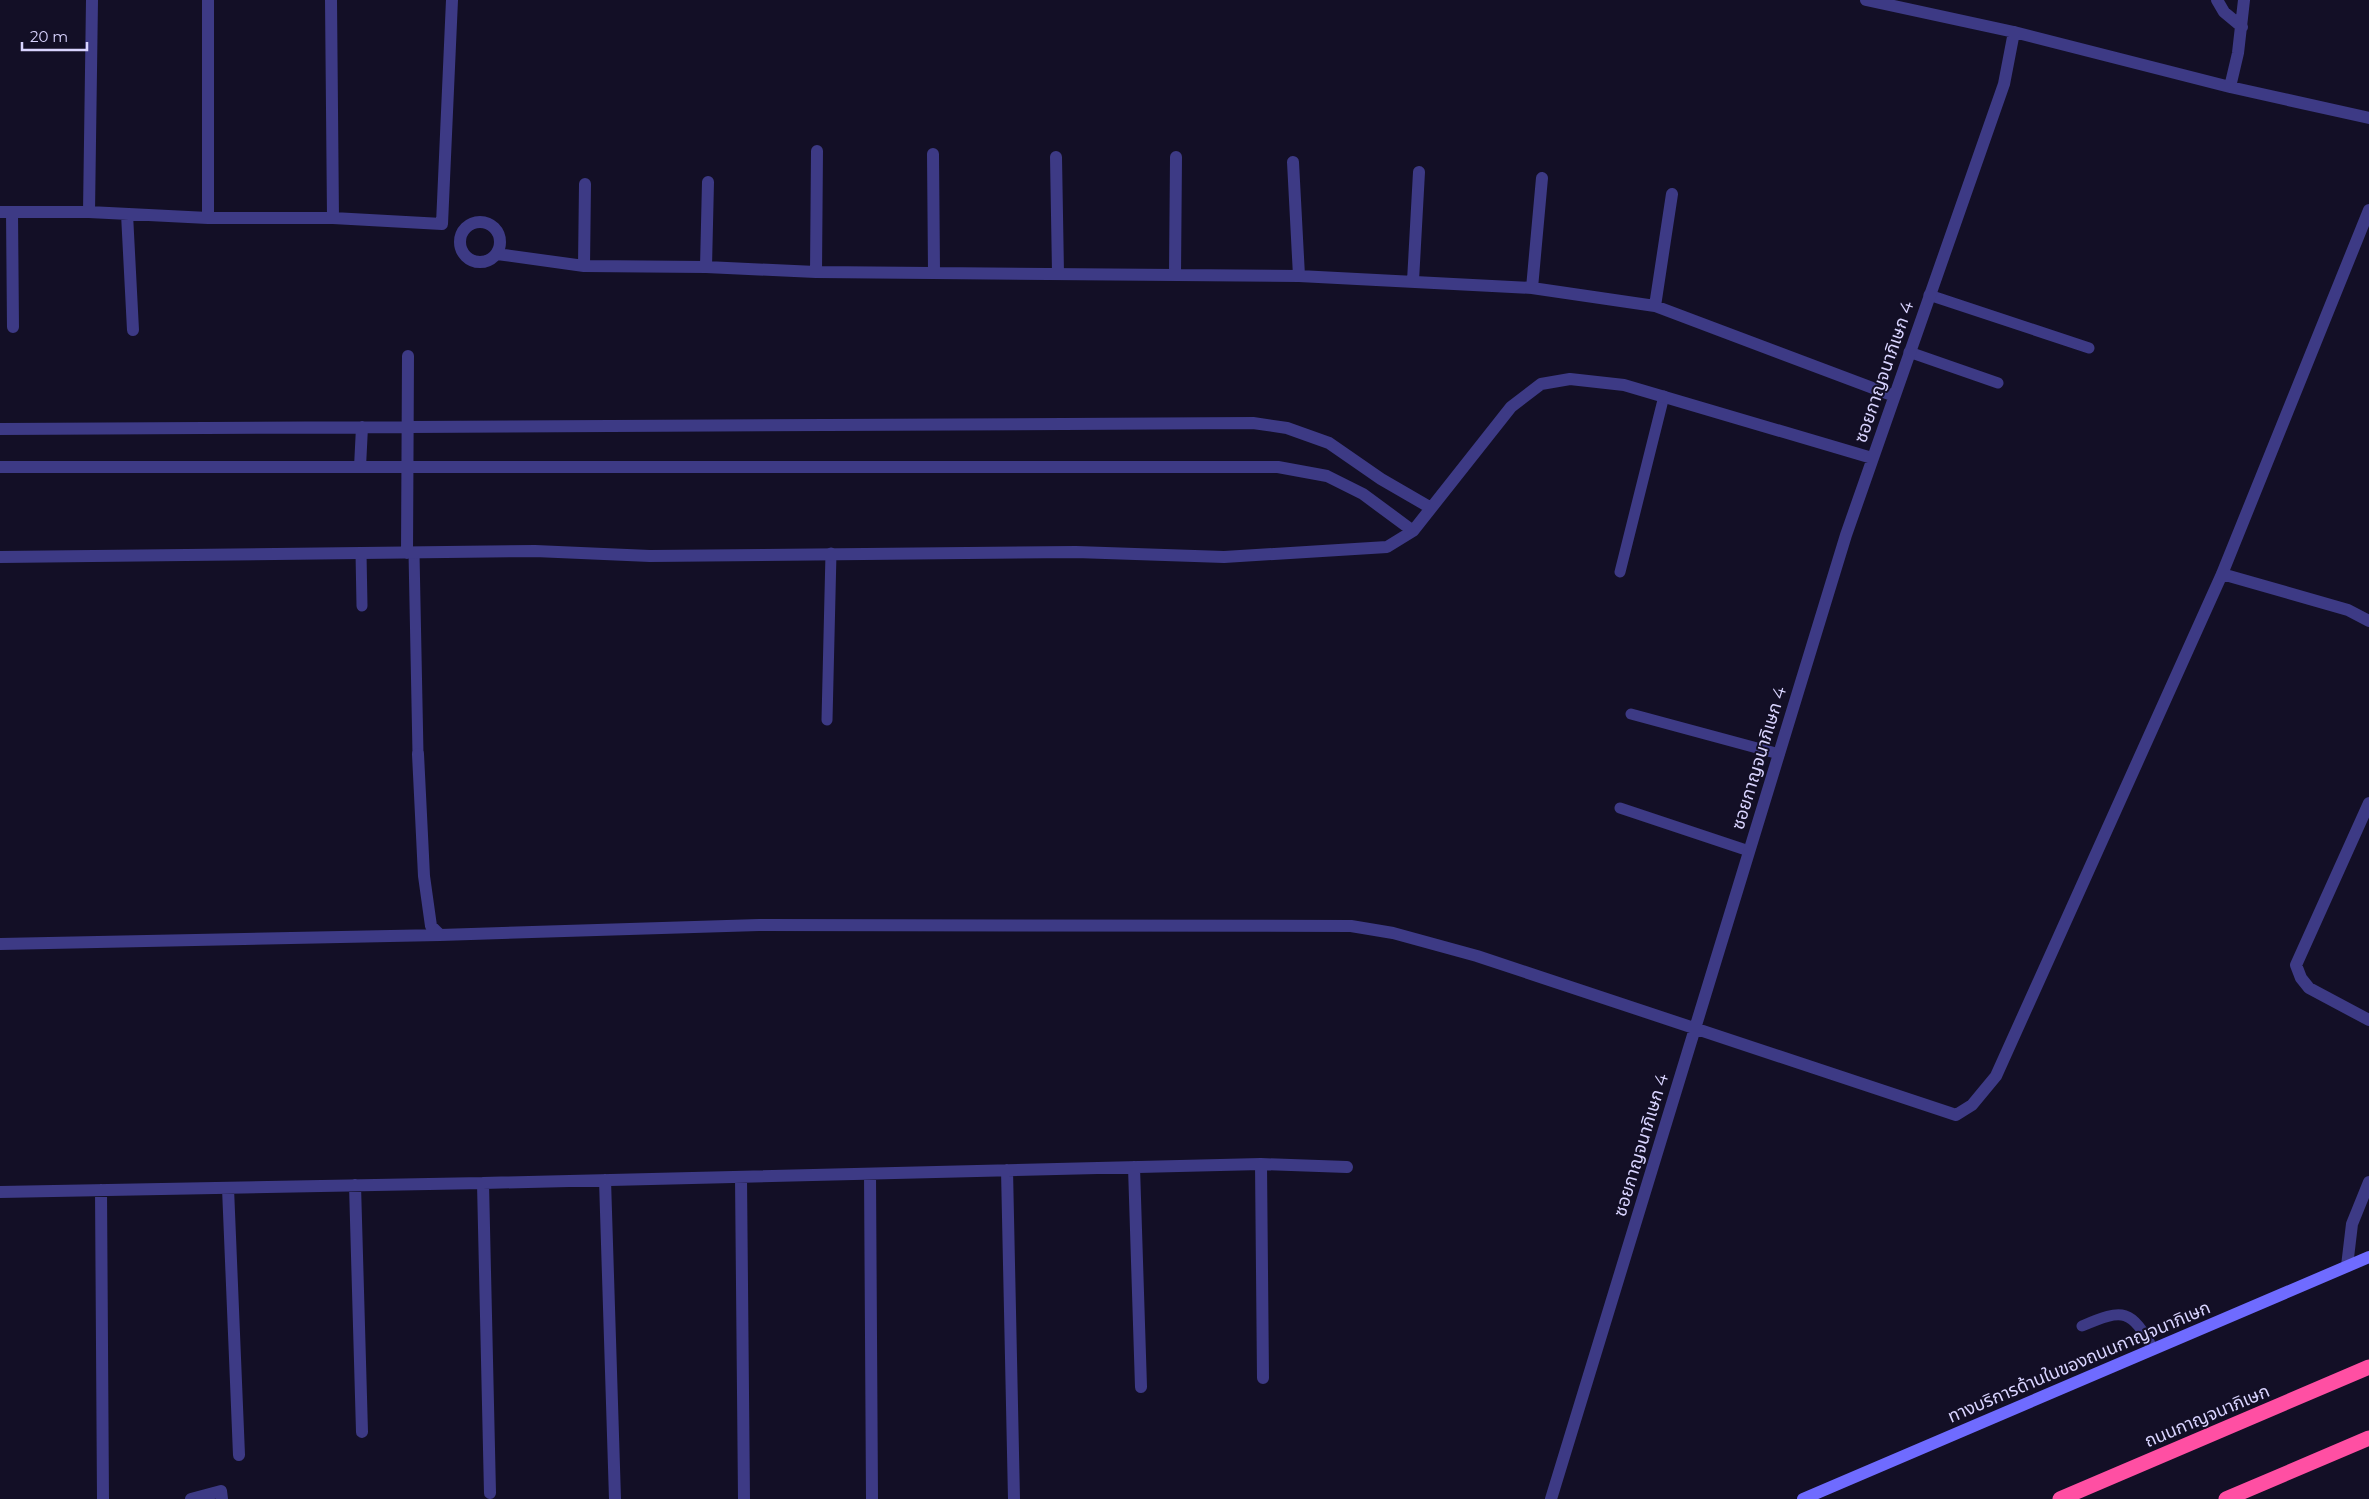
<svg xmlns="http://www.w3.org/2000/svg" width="2369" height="1499" font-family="Montserrat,'Noto Sans Thai',sans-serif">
<rect width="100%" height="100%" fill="#130f26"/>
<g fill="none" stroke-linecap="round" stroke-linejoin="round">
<path stroke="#3d3a85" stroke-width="11" d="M1929,295L2089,348
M1909,352L1998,383
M361,553L362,606
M414,553L418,754
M1620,572L1664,396
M1631,714L1779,754
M827,720L831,553
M1620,808L1749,851
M2082,1326C2124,1308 2131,1309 2153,1349"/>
<path stroke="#3d3a85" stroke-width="12" d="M331,0L333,218
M1866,0L2014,32L2230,87L2369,118
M2217,0L2224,12L2242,27
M2230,87L2238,53L2244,0
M933,154L934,271
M1056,157L1058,273
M1293,162L1299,276
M0,212H89L208,218H333L442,224L452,0
M12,212L13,327
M89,212L92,0
M127,214L133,330
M208,218V0
M460 242a20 20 0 1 1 40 0a20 20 0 1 1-40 0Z
M497,254L584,266L706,267L816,272L1299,276L1532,288L1655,306L1894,396
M584,266L585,184
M706,267L708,182
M816,272L817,151
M1175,274L1176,157
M1413,281L1419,172
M1532,288L1542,178
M1655,306L1672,194
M0,429L1253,423L1287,428L1329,443L1381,479L1431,508
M0,467H1278L1327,476L1363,494L1413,531
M360,467L362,427
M407,553L408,356
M0,557L535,551L650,556L1076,552L1224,557L1387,547L1413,531L1511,407L1541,384L1570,379L1624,385L1872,458
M2222,574L2348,610L2369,621
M418,754L424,876L431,926L440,935L759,925L1351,926L1393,933L1477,956L1956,1115L1972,1105L1996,1076L2222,574L2369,210
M2369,803L2296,965L2301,978L2309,988L2369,1020
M0,944L440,935
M1261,1164L1263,1378
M1134,1167L1141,1387
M1007,1170L1014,1499
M870,1174L872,1499
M741,1177L744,1499
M605,1180L615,1499
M483,1183L490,1493
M355,1185L362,1432
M228,1188L239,1455
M101,1190L103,1499
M0,1192L483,1183L1261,1164L1347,1167
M2347,1266L2352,1224L2369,1182
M191,1499L221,1491L222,1499
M1551,1499L1846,535L2004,84L2014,32"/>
<path stroke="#6f6bff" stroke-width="12" d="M1803,1499L2369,1257"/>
<path stroke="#ff4fa3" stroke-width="15" d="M2060,1499L2369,1367
M2226,1499L2369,1438"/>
</g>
<g text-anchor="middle" stroke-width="4" stroke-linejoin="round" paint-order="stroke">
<g font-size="18" fill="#d9d4ff" stroke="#130f26">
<text transform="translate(1884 372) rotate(-71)" y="6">ซอยกาญจนาภิเษก 4</text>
<text transform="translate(1759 758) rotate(-73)" y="6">ซอยกาญจนาภิเษก 4</text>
<text transform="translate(1641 1145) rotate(-73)" y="6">ซอยกาญจนาภิเษก 4</text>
<text transform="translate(2079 1362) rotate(-23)" y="6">ทางบริการด้านในของถนนกาญจนาภิเษก</text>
<text transform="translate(2207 1416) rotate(-23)" y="6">ถนนกาญจนาภิเษก</text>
</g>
</g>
<path d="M22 42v8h65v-8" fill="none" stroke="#d9d4ff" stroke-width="2.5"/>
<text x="30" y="42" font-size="15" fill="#d9d4ff" stroke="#130f26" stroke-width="4" paint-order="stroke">20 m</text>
</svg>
